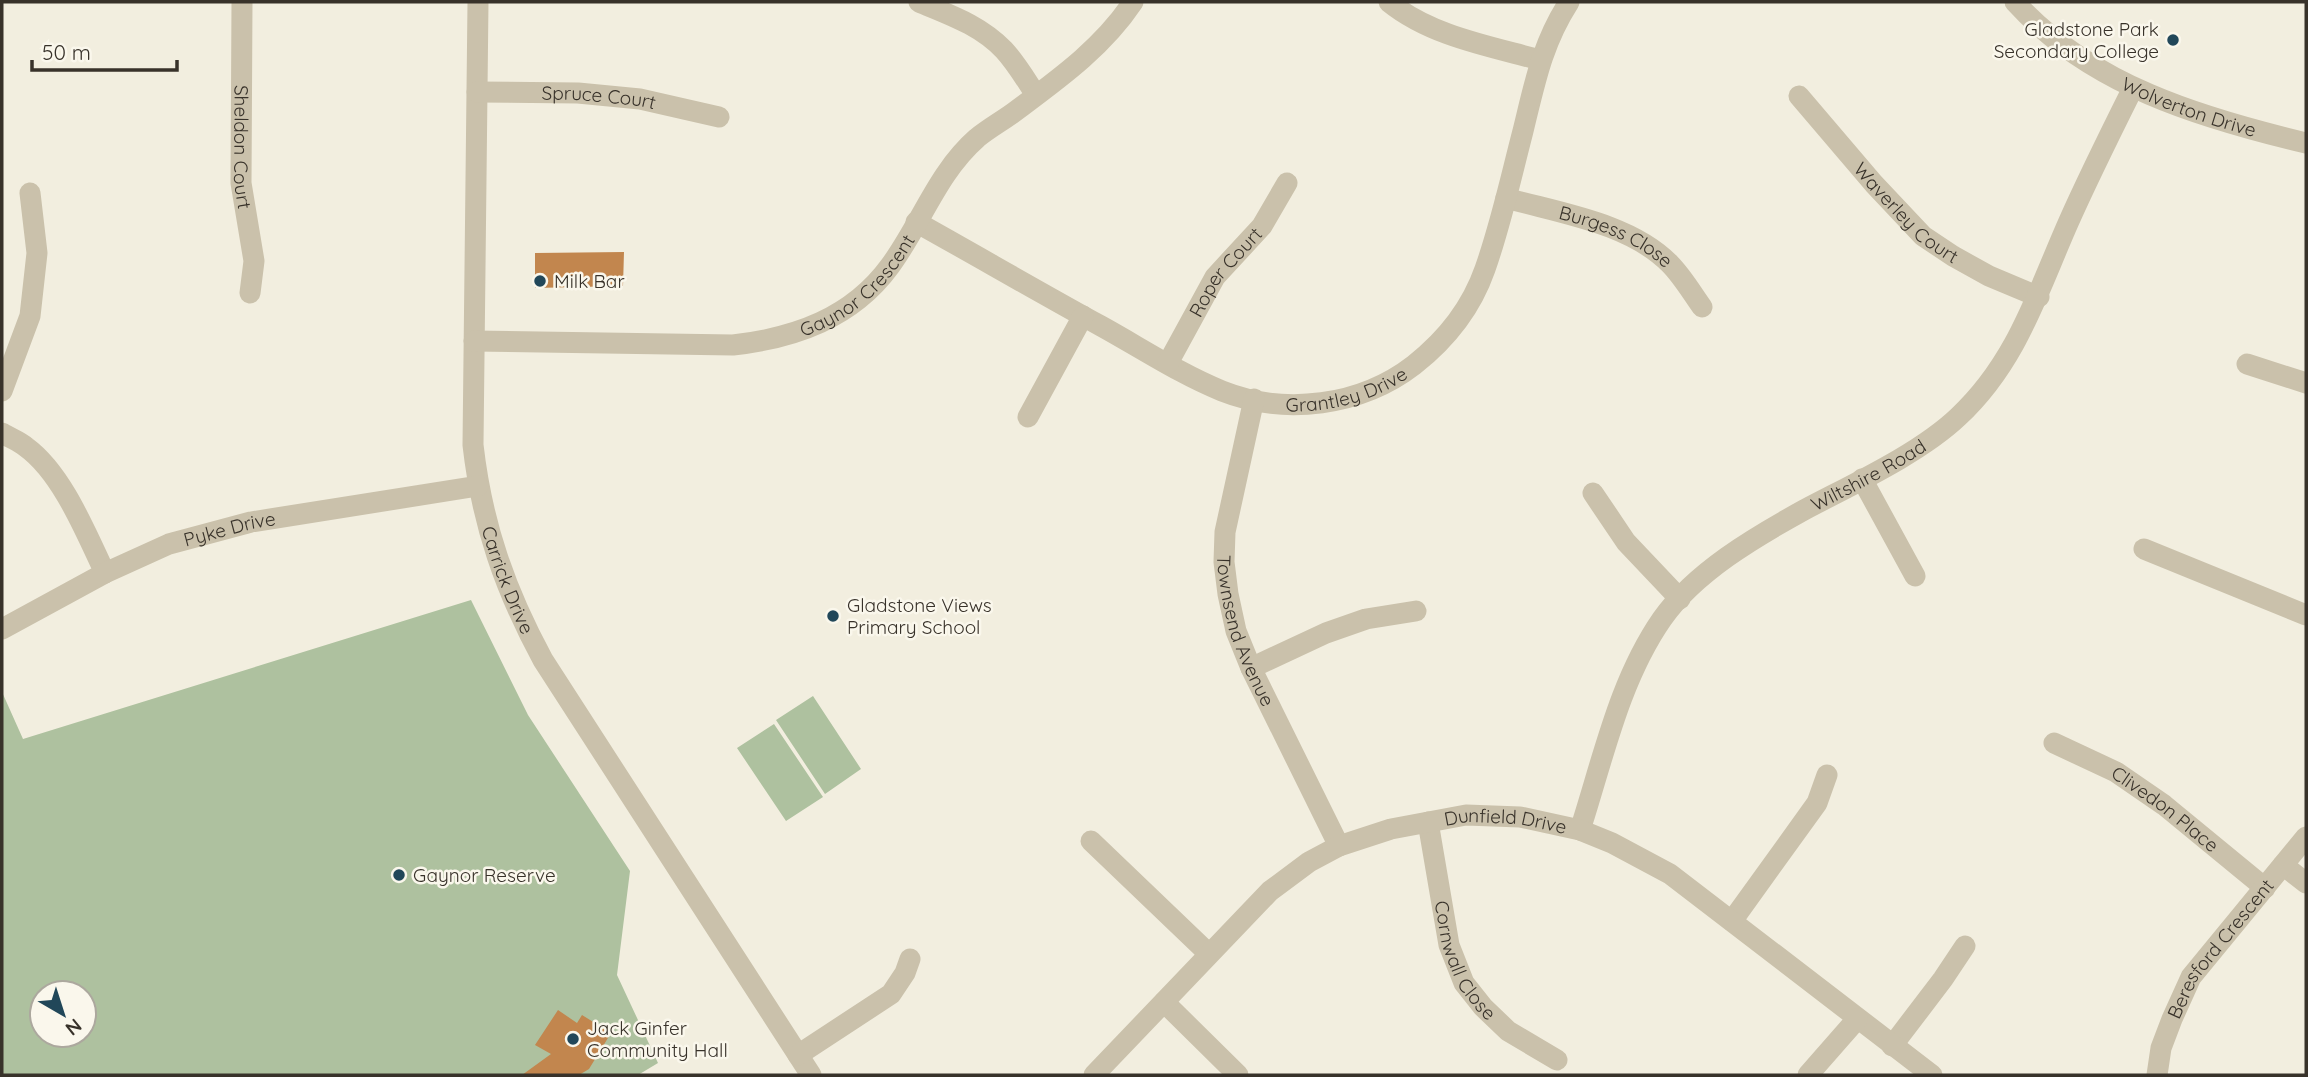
<svg xmlns="http://www.w3.org/2000/svg" width="2308" height="1077" font-family="Quicksand,sans-serif">
<rect width="100%" height="100%" fill="#f2eedf"/>
<path fill="#aec19f" fill-rule="evenodd" d="M471,600L528,715L630,871L617,975L658,1063L638,1075H2V692L23,739ZM42,993H84V1035H42Z
M813,696L861,769L825,794L776,720Z
M774,724L823,797L786,821L737,748Z"/>
<path fill="#c2864e" d="M624,252L623,286L535,288V253Z
M558,1010L577,1023L582,1015L611,1033L589,1069L579,1075H522L551,1054L535,1045Z"/>
<g fill="none" stroke-linecap="round" stroke-linejoin="round">
<g stroke="#cac1ab" stroke-width="21">
<path id="s1" d="M242,2L241,183L254,261L250,293"/>
<path id="s2" d="M478,2L473,445C482,524 505,590 543,660L811,1075"/>
<path d="M919,2C950,15 980,25 1004,50C1016,63 1026,80 1036,95"/>
<path d="M1389,2C1431,36 1489,46 1540,60"/>
<path id="s3" d="M2015,2C2090,85 2201,118 2306,143"/>
<path id="s4" d="M477,92L578,93L640,99L719,117"/>
<path id="s5" d="M1799,96L1874,184L1923,236L1953,256L1989,276L2039,297"/>
<path id="s6" d="M1506,198C1559,213 1630,223 1670,264C1682,276 1692,293 1702,307"/>
<path id="s7" d="M916,222C977,256 1039,292 1101,326C1141,348 1180,374 1222,391C1285,416 1361,406 1414,365C1447,339 1471,309 1485,269C1501,224 1511,177 1523,131C1535,82 1542,44 1569,2"/>
<path id="s8" d="M474,341L733,345C795,338 852,318 890,266C921,224 937,173 977,138C989,128 1004,120 1017,110C1060,78 1103,47 1133,2"/>
<path id="s9" d="M1168,363L1215,277L1262,226L1287,183"/>
<path d="M2247,364L2306,383"/>
<path d="M2,391L30,316L37,253L30,193"/>
<path id="s10" d="M1254,399L1225,532L1224,562L1228,594L1236,631L1251,668L1339,846"/>
<path d="M1028,417L1083,316"/>
<path d="M2,433C10,438 19,441 26,447C62,473 86,533 105,573"/>
<path d="M1862,479L1915,576"/>
<path d="M1593,493L1626,542L1680,599"/>
<path d="M2144,549L2306,615"/>
<path id="s11" d="M2,629L105,573L169,544L251,522L478,486"/>
<path d="M1251,668L1326,633L1366,619L1416,611"/>
<path id="s12" d="M2054,743L2116,772L2164,805L2265,888"/>
<path id="s13" d="M1428,822L1449,945L1464,983L1483,1007L1508,1031L1557,1060"/>
<path id="s14" d="M1580,830C1603,759 1619,681 1662,619C1695,572 1755,537 1804,510C1851,485 1919,454 1958,417C2017,362 2037,293 2069,221C2089,176 2111,132 2133,88"/>
<path d="M1091,841L1208,953"/>
<path d="M2283,865L2306,883"/>
<path d="M1732,921L1817,803L1827,775"/>
<path d="M1164,1002L1238,1075"/>
<path d="M1892,1046L1943,979L1965,946"/>
<path d="M798,1055L891,994L905,973L910,959"/>
<path id="s15" d="M1094,1075L1270,891L1309,862L1339,846L1391,829L1466,815L1520,817L1580,830L1612,843L1670,874L1932,1075"/>
<path d="M1808,1075L1857,1019"/>
<path id="s16" d="M2157,1075L2161,1048L2172,1019L2191,977L2306,837"/>
</g>
</g>
<g fill="#214759" stroke="#faf7ec" stroke-width="2.5">
<circle cx="2173" cy="40" r="7"/>
<circle cx="540" cy="281" r="7"/>
<circle cx="833" cy="616" r="7"/>
<circle cx="399" cy="875" r="7"/>
<circle cx="573" cy="1039" r="7"/>
</g>
<g text-anchor="middle" stroke-width="5" stroke-linejoin="round" paint-order="stroke">
<g font-size="19" fill="#38322a" stroke="#faf7ec" text-anchor="start">
<text x="2159" y="36" text-anchor="end">Gladstone Park<tspan x="2159" dy="22">Secondary College</tspan></text>
<text x="554" y="288">Milk Bar</text>
<text x="847" y="612">Gladstone Views<tspan x="847" dy="22">Primary School</tspan></text>
<text x="413" y="882">Gaynor Reserve</text>
<text x="587" y="1035">Jack Ginfer<tspan x="587" dy="22">Community Hall</tspan></text>
</g>
<g font-size="19" fill="#38322a" stroke="#faf7ec">
<text dy="7" stroke="none"><textPath href="#s4" startOffset="122">Spruce Court</textPath></text>
<text dy="7" stroke="none"><textPath href="#s3" startOffset="206">Wolverton Drive</textPath></text>
<text dy="7" stroke="none"><textPath href="#s1" startOffset="145">Sheldon Court</textPath></text>
<text dy="7" stroke="none"><textPath href="#s5" startOffset="159">Waverley Court</textPath></text>
<text dy="7" stroke="none"><textPath href="#s6" startOffset="117">Burgess Close</textPath></text>
<text dy="7" stroke="none"><textPath href="#s9" startOffset="108">Roper Court</textPath></text>
<text dy="7" stroke="none"><textPath href="#s8" startOffset="402">Gaynor Crescent</textPath></text>
<text dy="7" stroke="none"><textPath href="#s7" startOffset="478">Grantley Drive</textPath></text>
<text dy="7" stroke="none"><textPath href="#s14" startOffset="481">Wiltshire Road</textPath></text>
<text dy="7" stroke="none"><textPath href="#s11" startOffset="250">Pyke Drive</textPath></text>
<text dy="7" stroke="none"><textPath href="#s2" startOffset="583">Carrick Drive</textPath></text>
<text dy="7" stroke="none"><textPath href="#s10" startOffset="238">Townsend Avenue</textPath></text>
<text dy="7" stroke="none"><textPath href="#s12" startOffset="130">Clivedon Place</textPath></text>
<text dy="7" stroke="none"><textPath href="#s15" startOffset="508">Dunfield Drive</textPath></text>
<text dy="7" stroke="none"><textPath href="#s16" startOffset="144">Beresford Crescent</textPath></text>
<text dy="7" stroke="none"><textPath href="#s13" startOffset="145">Cornwall Close</textPath></text>
</g>
</g>
<rect width="2308" height="1077" fill="none" stroke="#38322a" stroke-width="7"/>
<g transform="translate(63 1014) rotate(141)"><circle r="33" fill="#faf7ec" stroke="#aca89e" stroke-width="2"/>
<path d="M0-5L12 26L0 18L-12 26Z" fill="#214759"/>
<text y="-10" font-size="19" font-weight="bold" text-anchor="middle" fill="#38322a">N</text>
</g>
<path d="M32 60v10h145v-10" fill="none" stroke="#38322a" stroke-width="3.5"/>
<text x="42" y="60" font-size="21" fill="#38322a" stroke="#faf7ec" stroke-width="5" paint-order="stroke">50 m</text>
</svg>
